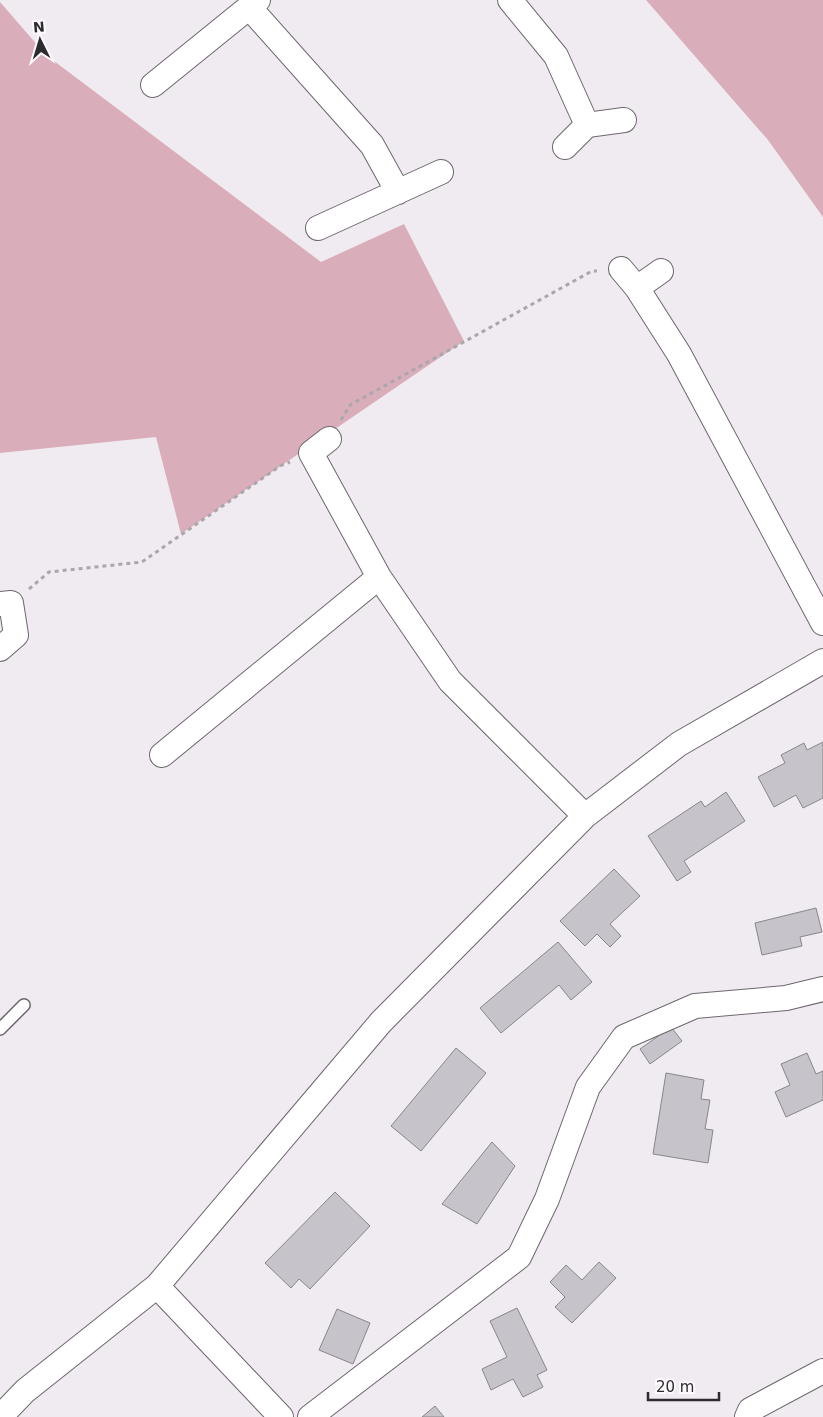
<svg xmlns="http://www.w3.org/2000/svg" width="823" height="1417" font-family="'DejaVu Sans',sans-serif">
<rect width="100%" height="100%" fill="#f0ebf1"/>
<path fill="#d9aeba" d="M646,0H823V217L768,140Z
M0,2L46,55L321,262L404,224L464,341L181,534L156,437L0,453Z"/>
<path fill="#c6c4ca" stroke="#88858b" d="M823,742V798L803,808L796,795L774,807L758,777L785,763L781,755L804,743L807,750Z
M726,792L745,821L684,861L691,872L677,881L648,836L701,801L705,807Z
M614,869L640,896L610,924L621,936L610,947L597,934L585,946L560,921Z
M816,908L822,932L800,937L802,946L762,955L755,923Z
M558,942L592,982L571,1000L559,985L501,1033L480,1008Z
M671,1027L682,1041L650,1064L640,1049Z
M456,1048L486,1073L421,1151L391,1126Z
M807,1053L816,1074L823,1071V1100L786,1117L775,1092L790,1085L781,1064Z
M666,1073L704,1080L701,1099L710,1100L705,1129L713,1130L708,1163L653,1154Z
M492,1142L515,1166L477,1224L442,1204Z
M335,1192L370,1226L310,1289L299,1279L291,1288L265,1263Z
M599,1262L616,1278L572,1323L555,1307L565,1297L550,1282L566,1265L582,1280Z
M517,1308L547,1370L537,1375L543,1387L523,1397L513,1379L491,1390L482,1369L507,1357L490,1321Z
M337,1309L370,1323L353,1364L319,1350Z
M435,1406L444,1417H422Z"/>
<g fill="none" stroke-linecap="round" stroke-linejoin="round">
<g stroke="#6c676c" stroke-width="14">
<path id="service" d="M0,1029L24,1005"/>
</g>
<g stroke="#6c676c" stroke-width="26">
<path id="minor" d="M510,0L556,56L587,125
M249,7L372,145L398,192
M153,85L258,0
M565,147L587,125L624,120
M318,228L441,172
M621,269L637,288L679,354L823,623
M637,288L661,271
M329,439L311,453L379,577L450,681L585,816
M0,604L11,603L16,635L0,649
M162,755L379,577
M157,1286L281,1417
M0,1417L25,1391L157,1286L381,1022L585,816L679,744L823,661
M310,1417L519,1257L547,1199L588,1087L624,1037L695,1006L786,998L823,989
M747,1417L750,1410L823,1371"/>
</g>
<path stroke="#aaa6ab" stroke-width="3" stroke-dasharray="4 4" stroke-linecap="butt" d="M341,420L350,405L592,271H597
M29,589L49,572L142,562L280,466L290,462"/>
<use href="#service" stroke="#fff" stroke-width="11"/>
<use href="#minor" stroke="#fff" stroke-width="24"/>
</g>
<g transform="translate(40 40) rotate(355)" stroke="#fdf9fe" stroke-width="4" paint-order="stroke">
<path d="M0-4L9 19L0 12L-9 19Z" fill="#2d2b2d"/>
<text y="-8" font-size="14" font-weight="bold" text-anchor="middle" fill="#2d2b2d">N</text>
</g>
<path d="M648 1392v8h71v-8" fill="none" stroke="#2d2b2d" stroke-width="2.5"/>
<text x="656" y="1392" font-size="15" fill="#2d2b2d" stroke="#fdf9fe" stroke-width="4" paint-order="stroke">20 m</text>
</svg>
